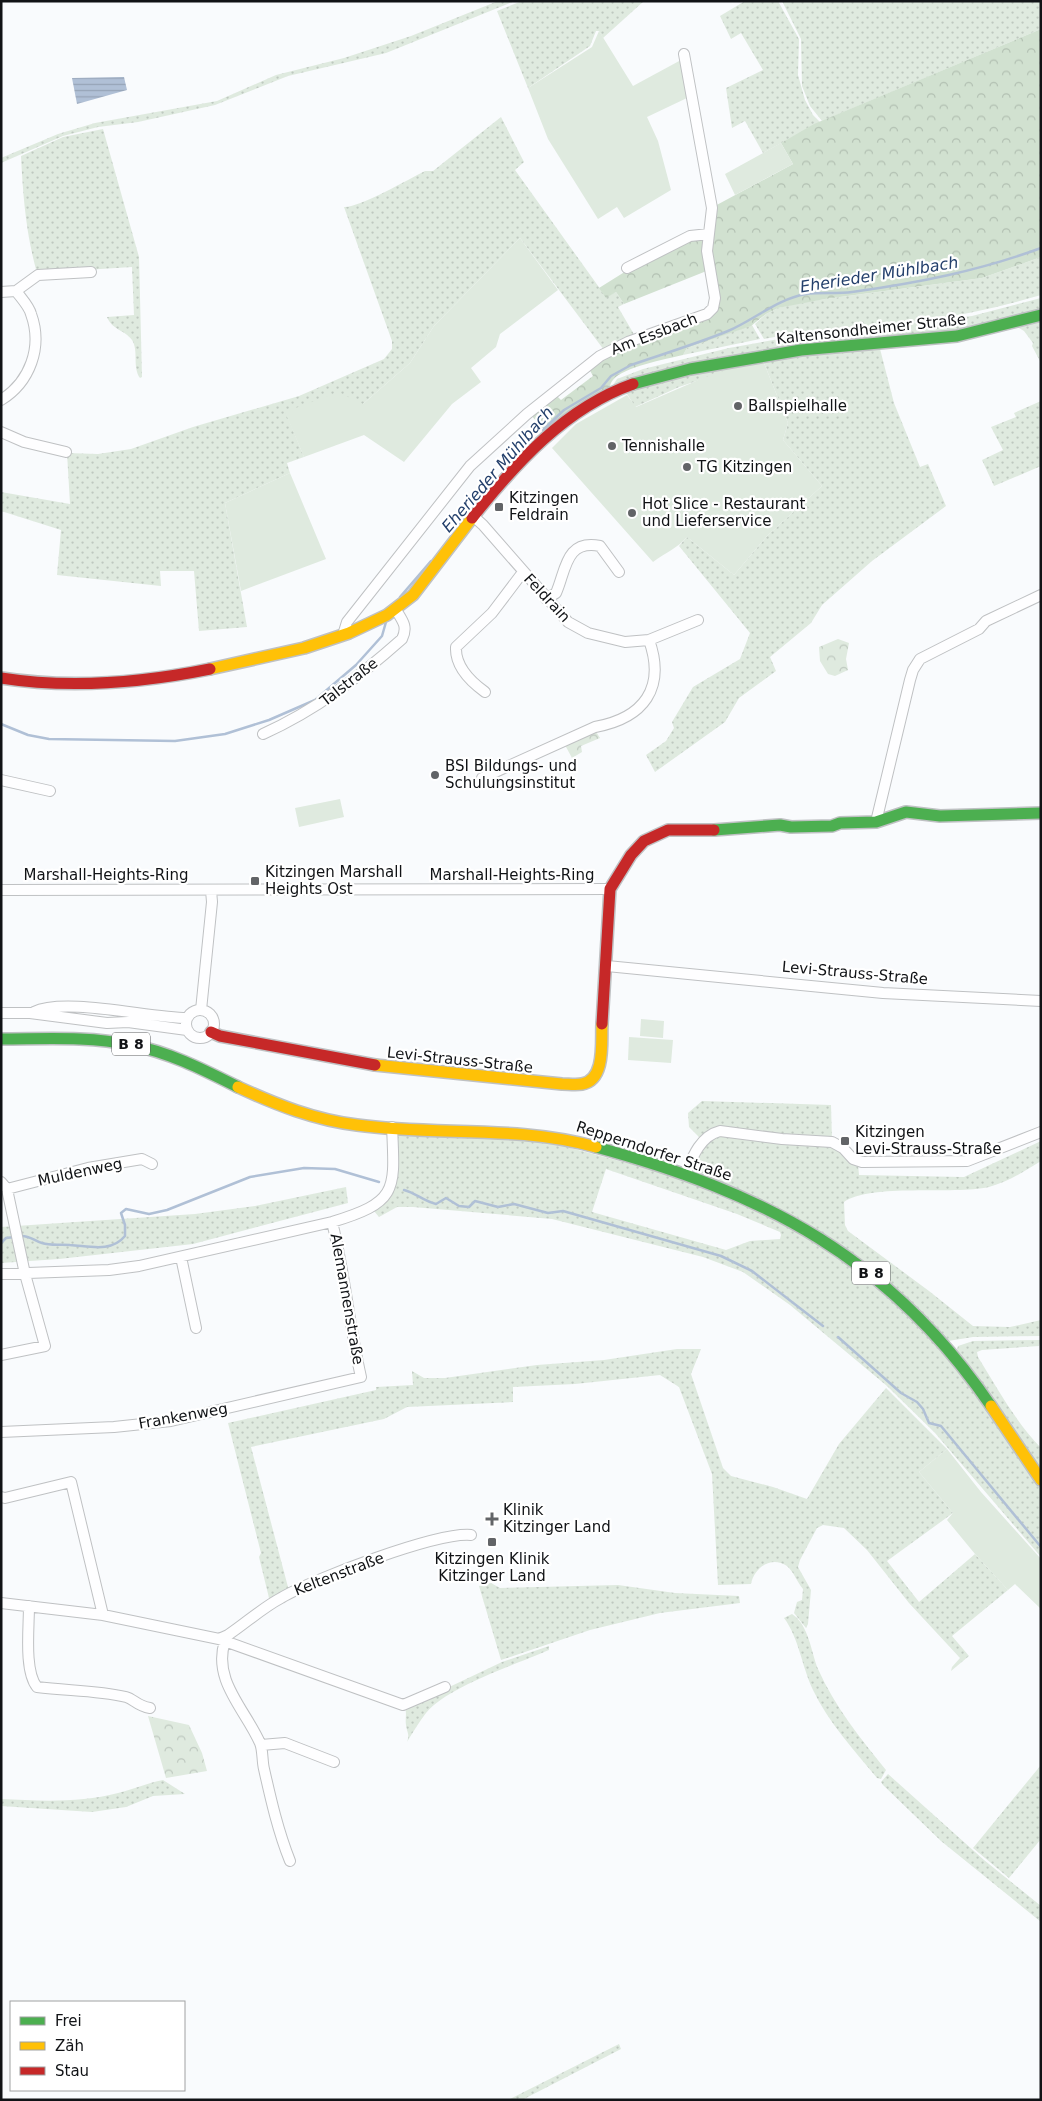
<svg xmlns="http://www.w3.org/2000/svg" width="1042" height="2101" font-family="'DejaVu Sans',sans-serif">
<defs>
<pattern id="grass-dots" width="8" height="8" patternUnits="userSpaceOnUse" patternTransform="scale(1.25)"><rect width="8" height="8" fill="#dfeadf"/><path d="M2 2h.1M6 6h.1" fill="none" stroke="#bec8bf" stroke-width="1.8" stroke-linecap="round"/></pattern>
<pattern id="forest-crowns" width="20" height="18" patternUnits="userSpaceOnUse" patternTransform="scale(1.25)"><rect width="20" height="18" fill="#d1e1d0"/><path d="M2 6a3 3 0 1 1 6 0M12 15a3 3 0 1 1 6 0" fill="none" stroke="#b2c0b2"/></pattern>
<pattern id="park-crowns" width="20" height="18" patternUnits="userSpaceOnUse" patternTransform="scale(1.25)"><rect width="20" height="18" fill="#dfeadf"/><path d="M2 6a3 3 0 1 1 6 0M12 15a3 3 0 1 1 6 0" fill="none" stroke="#bec8bf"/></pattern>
<pattern id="water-rules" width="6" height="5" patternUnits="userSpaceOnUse" patternTransform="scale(1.25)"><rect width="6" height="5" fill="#b0c0d6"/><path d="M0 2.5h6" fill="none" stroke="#96a4b7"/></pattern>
</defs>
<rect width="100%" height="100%" fill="#f9fbfd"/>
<path fill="url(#grass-dots)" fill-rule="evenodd" d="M498,1H515L386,53L288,76L215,105L138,122L98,127L63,136L1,163V158L58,134L95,123L217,101L276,75L344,58L411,36Z
M522,1H644L603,38L599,31H596L590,46L528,88L497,11Z
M745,1H778L799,39L798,75L805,100L813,115L820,122L763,153L745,121L732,128L726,88L763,70L741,33L731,39L720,16Z
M782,1H1041V29L822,121L810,106L802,86L801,39Z
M501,117L524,162L515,170L606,297L616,292L624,304L618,307L635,336L604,350L520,238L434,326L410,363L363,404L286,413L304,457L287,463L290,473L225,503L247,627L199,631L194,571H160L161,586L57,575L61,530L1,511V492L70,504L67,453L98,454L131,449L193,427L299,396L384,359L392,349V341L344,207C359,208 409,179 425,171H433Z
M103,129L139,257L142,377L140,378C132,367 139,351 132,340C125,330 112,330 107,317L134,315L132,267L37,273C26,234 23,196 21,156L63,137Z
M1041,257V295C1003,306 965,315 926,320C872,327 817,328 764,339L755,324L766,314L778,308L803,302L982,278Z
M1041,298V312L923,338L613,385L617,379L643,369L729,348L795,336L972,316Z
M1041,317V363L1032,346L1033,343L1024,331L1014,325Z
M752,325L760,339L683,355L687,348Z
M879,345L894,403L920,467L928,464L946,506L872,561L822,605L811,623L770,657L776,671L739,698L725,722L655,772L646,755L666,741L674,728L672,722L693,687L740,659L750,633L679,546L687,537L734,575L767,536L822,486L783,440L788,423L762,358Z
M733,362L735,368L679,387L635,407L626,392Z
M1041,401V466L994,486L982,460L1003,450L991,427L1016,417L1014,413Z
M702,1101L831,1105L832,1140L731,1129L701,1139L689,1127L688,1113Z
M400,1132L537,1139L683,1178L775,1217L878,1284L945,1351L1041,1489V1557L935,1433L887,1386L790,1305L743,1272L703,1257L552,1219L413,1207H397L379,1217L374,1211L382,1205L395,1138ZM606,1169L737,1214L780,1232L781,1235L780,1239L750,1241L726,1250L592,1212Z
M714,1135L835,1147L858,1164L859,1175L964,1177L1041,1141V1161C1025,1171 1008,1182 989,1187C953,1195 871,1183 844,1202L845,1225L848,1231L929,1291L973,1326L1010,1327L1041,1320V1336L973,1337L948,1341L888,1283L697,1170L699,1153Z
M346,1187L348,1203L193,1244L59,1259L1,1263V1227L195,1214L255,1206Z
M1041,1340L1039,1346L982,1350L977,1352L978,1357C997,1388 1015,1421 1041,1448V1476L957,1350L958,1346L973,1341Z
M677,1349H701L691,1374L723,1468L731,1476L773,1487L807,1499L839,1444L886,1388L947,1449L919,1472L953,1513L887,1561L919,1602L975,1554L1008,1590L952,1636L969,1656L951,1671L952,1667L960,1658L909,1603L867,1550L844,1528L823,1525L817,1528L800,1560L798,1567L811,1590L808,1624L806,1628L794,1613L797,1602L802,1600L803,1589C797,1582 794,1572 787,1566C771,1555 754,1568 751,1584L718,1585L712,1474L679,1387L660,1375L575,1384L513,1387V1402L407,1407L384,1419L251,1447L288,1587L293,1589L270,1602L259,1557L261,1553L228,1423L376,1390V1387L413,1385L412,1371L424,1378H445L537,1365L604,1360Z
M491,1583L500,1588L618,1585L675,1593L739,1596L740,1603L660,1613L590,1630L501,1660L479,1586Z
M792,1614C809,1625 811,1652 818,1669C835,1707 860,1738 886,1770L881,1779L877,1778C854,1750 828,1722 813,1690C802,1667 799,1638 784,1618Z
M549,1646V1650C515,1665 449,1686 426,1713C419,1722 413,1732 407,1742C410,1734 407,1733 406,1725C405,1719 407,1714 405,1708L502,1662Z
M1041,1765V1839L1009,1878L973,1848Z
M888,1774L984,1860L1041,1906V1922L941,1841L883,1785L881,1782Z
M163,1780L185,1794L153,1796L126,1807L92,1812L1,1806V1799C40,1801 80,1803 118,1793C134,1789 147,1783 163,1780Z
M619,2044L621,2049L522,2100H508Z"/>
<path fill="url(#forest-crowns)" d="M1041,29V257L982,278L825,299L778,308L766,314L751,326L687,348L683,355C666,359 623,367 613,380C610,383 610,387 609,391L546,432L530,414L555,394L561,400L593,376L588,367L603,357L712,313L709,270L624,304L616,292L606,298L599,288C633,267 671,240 711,235L713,207L793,164L781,143L814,124Z"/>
<path fill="url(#park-crowns)" d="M838,639L849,643L846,659L848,670L835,676L828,674L820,661L819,647Z
M595,730L600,738L581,746L582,752L572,758L565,745Z
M148,1716L189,1725L202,1753L207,1771L166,1778Z"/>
<path fill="#dfeadf" d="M599,31L633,86L681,60L687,98L647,117L658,141L671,190L624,218L617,207L598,219L548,139L528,88L592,47Z
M781,143L793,164L735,195L725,174Z
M520,238L558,290L500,334L496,347L471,368L481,382L452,404L404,462L364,435L304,457L285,412L338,392L363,404L410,363L434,326Z
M762,358L788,423L783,440L822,486L767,536L734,575L687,537C678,548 665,553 653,562L552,448L576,424L627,395L636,407L703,378Z
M290,473L326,559L241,591L225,503Z
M340,799L344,817L299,827L295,808Z
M641,1019L664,1021L663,1038L640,1036Z
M629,1037L673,1040L671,1063L628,1060Z
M947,1449L981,1492L1041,1559V1609L1015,1584L1008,1590L975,1554L947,1520L953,1513L919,1472Z"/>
<path fill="url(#water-rules)" d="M124,77L127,90L77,104L72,78Z"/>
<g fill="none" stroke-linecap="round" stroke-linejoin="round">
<path stroke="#b0c0d6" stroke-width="2.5" d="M543,430L564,410L601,388L611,376L631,365C663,354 696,344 728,331C754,320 777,299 806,294C821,292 837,294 852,292C917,283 979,271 1041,248
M400,597L431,561
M1,724L28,735L49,739L175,741L225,734L269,720L315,700L356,665L382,636L386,622
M404,1190C416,1193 423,1201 436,1204L446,1198L459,1206L469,1207L475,1201L498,1207L514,1204L548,1213L563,1211L721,1256L752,1271L823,1326
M20,1236C30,1235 34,1241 42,1243C51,1246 60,1244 70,1245C89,1246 111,1253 125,1236V1225L121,1213L126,1209L149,1214L167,1210L250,1177L304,1168L335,1169L379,1182
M1,1243L6,1238L15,1237
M838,1337L901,1393L917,1402L923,1409L929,1423L941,1426L1041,1547"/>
<g stroke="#bfc1c3" stroke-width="12">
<path id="street" d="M627,268L690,236L709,234
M16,291L38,275L91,272
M1,292L16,291C21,298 29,306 31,314C43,347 30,382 1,400
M1,432L24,442L66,452
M473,516L483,525L568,622L588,633L625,642L649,640L698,620
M546,599L556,593C566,571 565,539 600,546L619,572
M343,635L347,622L470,466L527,414L600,356L628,342L707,314L713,308L715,298L707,251L712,208L684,54
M485,692C471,682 455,666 456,647L492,613L523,572
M263,734C316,710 358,678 402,639C408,627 403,621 396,610
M482,778L595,727C644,718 666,688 649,640
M1,780L50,791
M876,822L910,680L913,670L920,659L979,629L986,621L1041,595
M1,890L610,889
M607,966L883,993L1041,1001
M201,1010L212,902L211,890
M186 1024a14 14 0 1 1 28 0a14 14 0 1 1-28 0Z
M34,1012C65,997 149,1018 187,1018
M1,1013H30L107,1023L128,1022L187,1030
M685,1175C692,1158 700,1136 720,1131L782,1139L832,1142L843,1148L853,1159L862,1162L967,1161L1041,1132
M1,1182L7,1189L88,1168L142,1159L152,1164
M181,1257L196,1328
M1,1274L109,1270L139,1266L332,1222C398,1202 395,1191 392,1127
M1,1355L45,1346L25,1274L7,1189
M1,1432L114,1427L171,1421L361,1377C349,1325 345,1273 332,1222
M1,1497L5,1498L71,1482L103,1615
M1,1603L103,1615L219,1639L403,1705L445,1687
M29,1606C29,1628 24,1671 37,1687C67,1691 96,1690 126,1697C134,1699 137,1706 150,1708
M219,1639L228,1635C246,1623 262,1608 281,1598C313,1579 437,1532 471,1535
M225,1641C212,1680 245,1709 260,1743C263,1750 262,1761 264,1769C271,1800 278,1831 290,1861
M261,1745L285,1743L334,1762"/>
</g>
<g stroke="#bfc1c3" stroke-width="14">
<path id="fast" d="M633,384L690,369L801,350L957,336L1041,315
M714,830L780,825L791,827L832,826L840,823L876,822L906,812L940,816L1041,813
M1,1039C44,1039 89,1036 131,1045C169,1052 204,1070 238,1087
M596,1147C765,1193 890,1258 991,1406"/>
</g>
<g stroke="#bfc1c3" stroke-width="14">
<path id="slow" d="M210,669L304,648L349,633L387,615L413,595L472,518
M375,1065L562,1084C568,1084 576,1085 582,1084C606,1080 601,1041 602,1024
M238,1087C277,1105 315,1120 357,1125C437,1136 517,1125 596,1147
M991,1406L1041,1480"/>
</g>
<g stroke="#bfc1c3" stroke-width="14">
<path id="jam" d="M472,518C516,463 565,408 633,384
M1,678C71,689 141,683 210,669
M602,1024L610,889L631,855L644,841L668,830H714
M211,1032L220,1036L375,1065"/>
</g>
<use href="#street" stroke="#fefeff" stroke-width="10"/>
<use href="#fast" stroke="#4caf50" stroke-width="11"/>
<use href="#slow" stroke="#ffc107" stroke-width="11"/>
<use href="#jam" stroke="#c62828" stroke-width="11"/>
</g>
<g fill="#626467" stroke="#fff" stroke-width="2">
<circle cx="738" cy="406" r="5"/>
<circle cx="612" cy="446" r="5"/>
<circle cx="687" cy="467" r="5"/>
<rect x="494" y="502" width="10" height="10" rx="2.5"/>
<circle cx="632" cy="513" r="5"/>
<circle cx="435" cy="775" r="5"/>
<rect x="250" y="876" width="10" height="10" rx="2.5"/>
<rect x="840" y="1136" width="10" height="10" rx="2.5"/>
<path d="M489.5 1511.5h5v5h5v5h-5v5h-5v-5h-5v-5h5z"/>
<rect x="487" y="1537" width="10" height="10" rx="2.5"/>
</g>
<g text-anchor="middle" stroke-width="4.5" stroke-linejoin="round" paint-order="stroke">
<g fill="#fff" stroke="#585a5c" stroke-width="1">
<rect x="112" y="1032.5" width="38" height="23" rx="4"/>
<rect x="852" y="1261.5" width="38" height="23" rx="4"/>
</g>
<g font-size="14" font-weight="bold" fill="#111316">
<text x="131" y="1049">B 8</text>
<text x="871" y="1278">B 8</text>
</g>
<g font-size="15" fill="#111316" stroke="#fff">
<text transform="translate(871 329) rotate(-6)" y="5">Kaltensondheimer Straße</text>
<text transform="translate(654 334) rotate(-21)" y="5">Am Essbach</text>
<text transform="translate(547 598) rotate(47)" y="5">Feldrain</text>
<text transform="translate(349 682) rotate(-38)" y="5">Talstraße</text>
<text x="106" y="880">Marshall-Heights-Ring</text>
<text x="512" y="880">Marshall-Heights-Ring</text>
<text transform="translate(855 973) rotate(5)" y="5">Levi-Strauss-Straße</text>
<text transform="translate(460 1060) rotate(6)" y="5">Levi-Strauss-Straße</text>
<text transform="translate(654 1151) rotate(18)" y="5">Repperndorfer Straße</text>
<text transform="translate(80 1172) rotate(-12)" y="5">Muldenweg</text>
<text transform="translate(347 1299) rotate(80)" y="5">Alemannenstraße</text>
<text transform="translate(183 1416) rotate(-10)" y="5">Frankenweg</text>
<text transform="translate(339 1574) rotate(-21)" y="5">Keltenstraße</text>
</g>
<g font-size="15" fill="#111316" stroke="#fff" text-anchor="start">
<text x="748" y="411">Ballspielhalle</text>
<text x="622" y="451">Tennishalle</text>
<text x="697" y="472">TG Kitzingen</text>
<text x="509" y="503">Kitzingen<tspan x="509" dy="17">Feldrain</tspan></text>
<text x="642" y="509">Hot Slice - Restaurant<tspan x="642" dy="17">und Lieferservice</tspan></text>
<text x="445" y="771">BSI Bildungs- und<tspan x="445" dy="17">Schulungsinstitut</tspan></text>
<text x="265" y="877">Kitzingen Marshall<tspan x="265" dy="17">Heights Ost</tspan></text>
<text x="855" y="1137">Kitzingen<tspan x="855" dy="17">Levi-Strauss-Straße</tspan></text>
<text x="503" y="1515">Klinik<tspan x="503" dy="17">Kitzinger Land</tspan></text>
<text x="492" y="1564" text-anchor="middle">Kitzingen Klinik<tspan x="492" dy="17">Kitzinger Land</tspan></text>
</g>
<g font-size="16" font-style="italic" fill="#24406c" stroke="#fff">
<text transform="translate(879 274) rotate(-9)" y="6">Eherieder Mühlbach</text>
<text transform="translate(497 469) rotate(-49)" y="6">Eherieder Mühlbach</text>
</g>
</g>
<rect width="1042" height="2101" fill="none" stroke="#111316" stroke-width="5"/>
<rect x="10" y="2001" width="175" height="90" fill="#ffffff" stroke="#a0a1a2"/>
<rect x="20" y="2017" width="25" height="8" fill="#4caf50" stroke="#a0a1a2"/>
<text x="55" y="2026" font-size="15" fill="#111316">Frei</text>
<rect x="20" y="2042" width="25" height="8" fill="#ffc107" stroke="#a0a1a2"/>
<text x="55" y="2051" font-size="15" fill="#111316">Zäh</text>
<rect x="20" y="2067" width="25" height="8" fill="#c62828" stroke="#a0a1a2"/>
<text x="55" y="2076" font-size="15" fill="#111316">Stau</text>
</svg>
